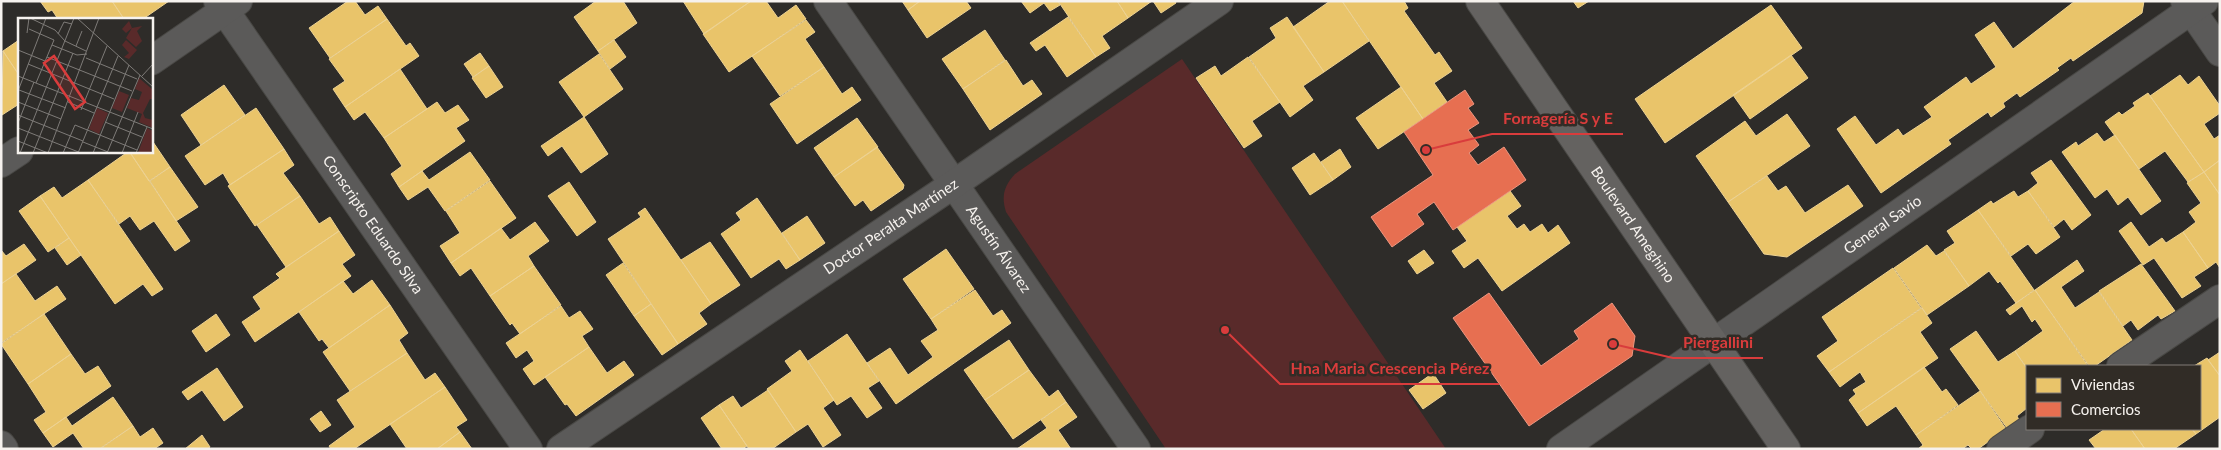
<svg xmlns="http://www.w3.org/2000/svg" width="2221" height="450" font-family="Lato,sans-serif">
<rect width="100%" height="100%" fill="#2e2c29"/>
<path fill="#592a2a" d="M1182,59L1446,449H1166L1006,212C1001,196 1004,186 1015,174Z"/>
<path fill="#e9c46a" stroke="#edd292" d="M40,1H112L124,19H58L52,10L48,12Z
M112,1H169L143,19H124Z
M348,1H355L365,15L378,6L387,19L330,58L309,28Z
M596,1H623L637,23L598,51L574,17Z
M683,1H751L704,34Z
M751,1H766L778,18L796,5L806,19L729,72L703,34Z
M902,1H920L908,10Z
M920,1H966L971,8L927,38L908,10Z
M1021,1H1058L1060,5L1050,11L1044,3L1030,13Z
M1058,1H1117L1128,18L1102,36L1110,48L1096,57Z
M1117,1H1152L1128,18Z
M1153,1H1175L1176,3L1161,13Z
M1330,1H1342L1369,41L1324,72L1293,27Z
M1342,1H1404L1408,8L1404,11L1435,55L1439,52L1452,71L1434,83L1447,102L1423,119Z
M1573,1H1589L1578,8Z
M2075,1H2144L2142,13L2073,61L2071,58L2057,68L2059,70L2020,97L2017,93L2003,103L2005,107L1991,117L1988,112L1948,140L1951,144L1881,193L1837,129L1855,116L1876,145L1898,129L1903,136L1932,117L1924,107L1966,77L1971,84L1996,67L1975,35L1994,22L2013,49Z
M1771,5L1802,48L1665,143L1635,99Z
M1068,17L1096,57L1067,77L1045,45L1036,51L1030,43Z
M1287,17L1324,72L1303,86L1313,100L1290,117L1249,57L1276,38L1270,28Z
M387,19L406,46L410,43L419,56L345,107L333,89L345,81L329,59Z
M806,20L815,32L805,39L824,67L780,96L752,56Z
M985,30L1005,60L963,89L942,59Z
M19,40V75L3,51Z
M614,40L626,57L610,69L598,51Z
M3,51L19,75V104L2,115Z
M480,53L489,66L473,77L464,64Z
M599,54L623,89L584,117L559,82Z
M1791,55L1808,78L1750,119L1733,95Z
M1248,57L1280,102L1252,121L1262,136L1244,148L1196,78L1215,66L1221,76Z
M1006,60L1023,86L1032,80L1042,94L990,130L963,89Z
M489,66L503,87L486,98L472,78Z
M824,67L842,94L852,87L861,100L797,144L770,104Z
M400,69L427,109L384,138L365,112L354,120L345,107Z
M2180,75L2188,85L2199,76L2220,106V113L2204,124L2214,139L2220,135V160L2204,172L2150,96Z
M224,85L245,115L201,145L181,115Z
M1401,87L1423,119L1378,149L1356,118Z
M2148,93L2204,172L2188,182L2165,151L2139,169L2105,122L2119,112L2122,115L2135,106L2133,103Z
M437,102L445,113L458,105L469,120L456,128L465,141L399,187L391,174L402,166L384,138Z
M256,108L284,149L230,185L223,173L205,185L185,156Z
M1787,114L1810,146L1728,202L1696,156L1745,121L1756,136Z
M584,117L608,154L581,173L562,146L548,156L541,146Z
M857,118L878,147L834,177L814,148Z
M2097,133L2104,142L2115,135L2161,201L2141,215L2128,197L2118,205L2107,189L2095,198L2062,152L2076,142L2078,146Z
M151,139L170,167L149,181L129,151H151Z
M877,147L904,185L903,189L871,211L863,200L855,206L834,177Z
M284,149L294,165L283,173L300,196L255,226L228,186Z
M1340,149L1351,167L1333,180L1321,162Z
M129,151L190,241L175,251L154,221L140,230L130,216L119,224L88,180Z
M470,152L490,180L445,211L428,187L408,200L399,187L422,171L429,180Z
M1314,153L1333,180L1310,195L1292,168Z
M2051,160L2091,215L2072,230L2064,219L2054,227L2028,191L2038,183L2031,173Z
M2220,160V195L2204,172Z
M170,167L198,207L176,221L150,181Z
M2204,172L2220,195V268L2216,262L2208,268L2183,232L2196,222L2189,212L2201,203L2187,183Z
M1767,176L1778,191L1786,186L1805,213L1848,185L1863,206L1787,257L1764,254L1728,202Z
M88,180L163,289L152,296L143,284L115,304L40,196L54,187L62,198Z
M490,181L516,218L451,263L440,246L460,233L446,211Z
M569,182L596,222L577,236L548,196Z
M1510,191L1521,206L1507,216L1517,229L1524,224L1530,232L1542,224L1548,233L1558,225L1570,243L1502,291L1478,258L1464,268L1452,251L1467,241L1457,227Z
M2014,191L2018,197L2028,191L2060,237L2036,254L2028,244L2011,256L1978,210L1991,201L1993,204Z
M40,196L69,238L48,252L19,211Z
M300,196L319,224L330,217L339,231L286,267L257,225Z
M757,198L800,260L786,269L779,259L751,278L721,234L741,220L736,213Z
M645,208L711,304L699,313L707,324L678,344L608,239L641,217L638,213Z
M1978,210L2034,290L2016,303L2000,281L1998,283L1989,271L1969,286L1944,250L1955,243L1947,231Z
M807,216L825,243L800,260L782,233Z
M535,222L549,241L528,256L534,266L490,296L471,268L460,276L451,263L501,228L510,240Z
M2131,222L2149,247L2162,238L2166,243L2183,232L2208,268L2194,277L2201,286L2182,298L2154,258L2143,265L2119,231Z
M339,231L355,255L342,264L351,276L255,342L242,322L261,309L253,297L280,278L276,274Z
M69,238L81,255L67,265L55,248Z
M710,242L740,285L711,304L681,260Z
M24,244L36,260L1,284V250L6,256Z
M1927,245L1936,256L1944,251L1969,286L1927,315L1894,268Z
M946,249L974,289L931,319L903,279Z
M1424,250L1434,263L1417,274L1408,261Z
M2077,260L2084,271L2061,287L2075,308L2099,292L2132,340L2095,366H2089L2035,290Z
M623,263L651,304L634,316L606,275Z
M2141,264L2175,311L2161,319L2158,315L2138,330L2131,320L2123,326L2099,291Z
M534,266L561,305L520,334L512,323L510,325L490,296Z
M1893,268L1921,308L1829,372L1817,356L1838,341L1822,317Z
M16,274L35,301L57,286L66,299L1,343V284Z
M372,280L390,305L329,348L322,339L319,341L299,312L343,281L353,294Z
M975,290L993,316L1002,310L1011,323L896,404L867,363L890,348L908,375L933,357L921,341L938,330L931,319Z
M2035,290L2088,366H2027V368L2015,351L2043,331L2035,319L2032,322L2022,306L2010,315L2006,310Z
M651,304L678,344L662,355L634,316Z
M390,305L408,333L399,340L407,353L350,391L323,352Z
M561,306L569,318L580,311L593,329L582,336L589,347L534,385L523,369L534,361L527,350L516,358L506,343Z
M1922,308L1932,323L1920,332L1938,358L1858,413L1849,400L1856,394L1853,390L1866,382L1860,372L1840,387L1829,372Z
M44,314L71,354L28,384L1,344Z
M216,314L230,335L206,352L192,331Z
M1976,331L1998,362L2015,351L2027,369V408L2017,416L2019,420L2007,428L1950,349Z
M847,334L879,381L868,388L882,408L867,418L851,396L837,405L808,361Z
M1009,340L1029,370L985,400L964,370Z
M589,347L607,373L624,361L634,375L576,416L567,404L565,405L545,377Z
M800,350L834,400L823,408L841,435L823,447L808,424L796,432L767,389L792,371L785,361Z
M2220,352V376L2208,360Z
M407,353L425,380L435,373L445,387L354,449H331L329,446L355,427L337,400Z
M71,354L85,374L98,366L111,386L43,433L34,420L46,412L28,384Z
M2207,358L2220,376V417L2196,434L2192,429H2200V366H2194Z
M1924,367L1942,392L1946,389L1958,405L1916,435L1896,406L1867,426L1858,413Z
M217,368L243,407L224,421L202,390L188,400L182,392Z
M1029,370L1049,397L1058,390L1066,402L1013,439L985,400Z
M1433,373L1446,393L1423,409L1409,390Z
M445,387L467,420L456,427L460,432L437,449H407L390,424Z
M768,390L796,432L772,449H749L719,405L733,396L741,408Z
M1980,391L2006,429L1978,449H1972L1968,445L1962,449H1918L1923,445L1916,435Z
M113,397L133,426L99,449H84L73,433L53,447L43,433L66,417L72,426Z
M1066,402L1077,417L1058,430L1071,449H1017L1047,428L1041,420Z
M719,405L747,446L742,449H722L701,418Z
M321,411L331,425L320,432L310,419Z
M133,426L140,437L153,428L163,443L154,449H100Z
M2105,429H2131L2145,449H2096L2089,440Z
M2131,429H2192L2196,434L2174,449H2145Z
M460,432L472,449H437Z
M202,435L210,447L207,449H185Z"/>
<path fill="#e76f51" stroke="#ec9680" d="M1465,90L1474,104L1468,108L1479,123L1468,130L1479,145L1469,153L1478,165L1504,147L1526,180L1453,230L1434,202L1417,214L1424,224L1392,247L1371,217L1433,175L1404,132Z
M1489,293L1541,366L1579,339L1574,331L1612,303L1635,336L1632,356L1529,426L1453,318Z"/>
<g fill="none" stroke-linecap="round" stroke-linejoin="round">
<g stroke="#494845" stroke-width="30">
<g id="minor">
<path id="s1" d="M218,1L528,449"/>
<path id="s2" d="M828,1L1136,449"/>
<path d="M2185,1L2220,52"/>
<path d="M151,61L238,1"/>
<path d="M1,163L19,151"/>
<path d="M2121,366L2220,299"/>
<path d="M1,445L4,449"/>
<path id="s3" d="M561,449L954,184L1219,1"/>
<path id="s4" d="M1561,449L2204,1"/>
<path d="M2001,449L2030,429"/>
</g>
</g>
<g stroke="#494845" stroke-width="30">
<g id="major">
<path id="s5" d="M1480,1L1786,449"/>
</g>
</g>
<use href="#minor" stroke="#5b5a59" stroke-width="28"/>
<use href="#major" stroke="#646260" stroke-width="28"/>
</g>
<g text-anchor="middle" stroke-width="5" stroke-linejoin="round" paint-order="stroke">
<g font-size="15" fill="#f6f2ee" stroke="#312c26">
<text dy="5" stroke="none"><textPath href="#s1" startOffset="272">Conscripto Eduardo Silva</textPath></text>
<text dy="5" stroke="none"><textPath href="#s5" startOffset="271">Boulevard Ameghino</textPath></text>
<text dy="5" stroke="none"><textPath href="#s4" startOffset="392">General Savio</textPath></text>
<text dy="5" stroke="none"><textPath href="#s3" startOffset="398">Doctor Peralta Martínez</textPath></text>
<text dy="5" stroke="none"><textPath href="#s2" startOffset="301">Agustín Álvarez</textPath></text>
</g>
</g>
<g transform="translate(18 18)">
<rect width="135" height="135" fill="#2e2c29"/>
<path d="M111,3L114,10L124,8L119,13L124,23L118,29L108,20L114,10L108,15L104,11ZM108,22L119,32L111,41L106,39L111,35L104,27ZM121,60L135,72V81H132L125,95L127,100L135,102V110L121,104L124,96L109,90L113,80L121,82L124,74L117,71ZM101,73L111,77L104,94L94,90ZM79,90L90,95L81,116L71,111ZM129,110L135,113L133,135H120Z" fill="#592a2a"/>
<path fill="none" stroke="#7e7b78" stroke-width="1" d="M12,0L37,12L47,23L68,33M59,0L135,69M11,11L36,22L18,65M9,15L11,0M40,16L46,4L54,6M34,27L59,37L69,36M58,28L64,13M0,32L27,43M29,39L114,73M68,40L119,61M10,46L96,81M0,58L135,111M124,58L135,46M1,72L48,90M0,73L28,0M0,84L43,101M50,84L76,95M63,92L89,28M0,97L65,123M87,104L124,119M0,105L16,64M0,110L63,135M0,123L30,135M65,124L90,134M2,135L56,0M15,135L55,35M30,135L81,0M45,135L57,107L119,132M60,135L100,38M75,135L111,47M89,135L122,57M104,135L120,94M118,135L129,109"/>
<path fill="#d93c3c" fill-opacity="0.15" stroke="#d93c3c" stroke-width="2.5" d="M36,38L67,84L57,91L26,45Z"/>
<rect width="135" height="135" fill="none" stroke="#f6f2ee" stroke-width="2.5"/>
</g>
<path fill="none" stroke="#d93c3c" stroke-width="2" d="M1426 150L1492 134H1623M1613 344L1673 358H1763M1225 330L1280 384H1499"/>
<g fill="#d93c3c" stroke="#312c26" stroke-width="2">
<circle cx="1426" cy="150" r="5"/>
<circle cx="1613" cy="344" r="5"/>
<circle cx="1225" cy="330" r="5"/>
</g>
<g font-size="16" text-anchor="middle" font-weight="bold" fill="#d93c3c" stroke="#312c26" stroke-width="5" stroke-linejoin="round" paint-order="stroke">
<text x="1558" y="124">Forragería S y E</text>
<text x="1718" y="348">Piergallini</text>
<text x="1390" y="374">Hna Maria Crescencia Pérez</text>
</g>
<rect width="2221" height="450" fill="none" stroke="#f6f2ee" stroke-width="5"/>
<rect x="2026" y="365" width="175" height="65" fill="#312c26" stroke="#807b76"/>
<rect x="2036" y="378" width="25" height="15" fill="#e9c46a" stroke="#807b76"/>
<text x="2071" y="390" font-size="15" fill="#f6f2ee">Viviendas</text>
<rect x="2036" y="402" width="25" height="15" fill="#e76f51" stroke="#807b76"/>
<text x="2071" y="415" font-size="15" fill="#f6f2ee">Comercios</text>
</svg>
